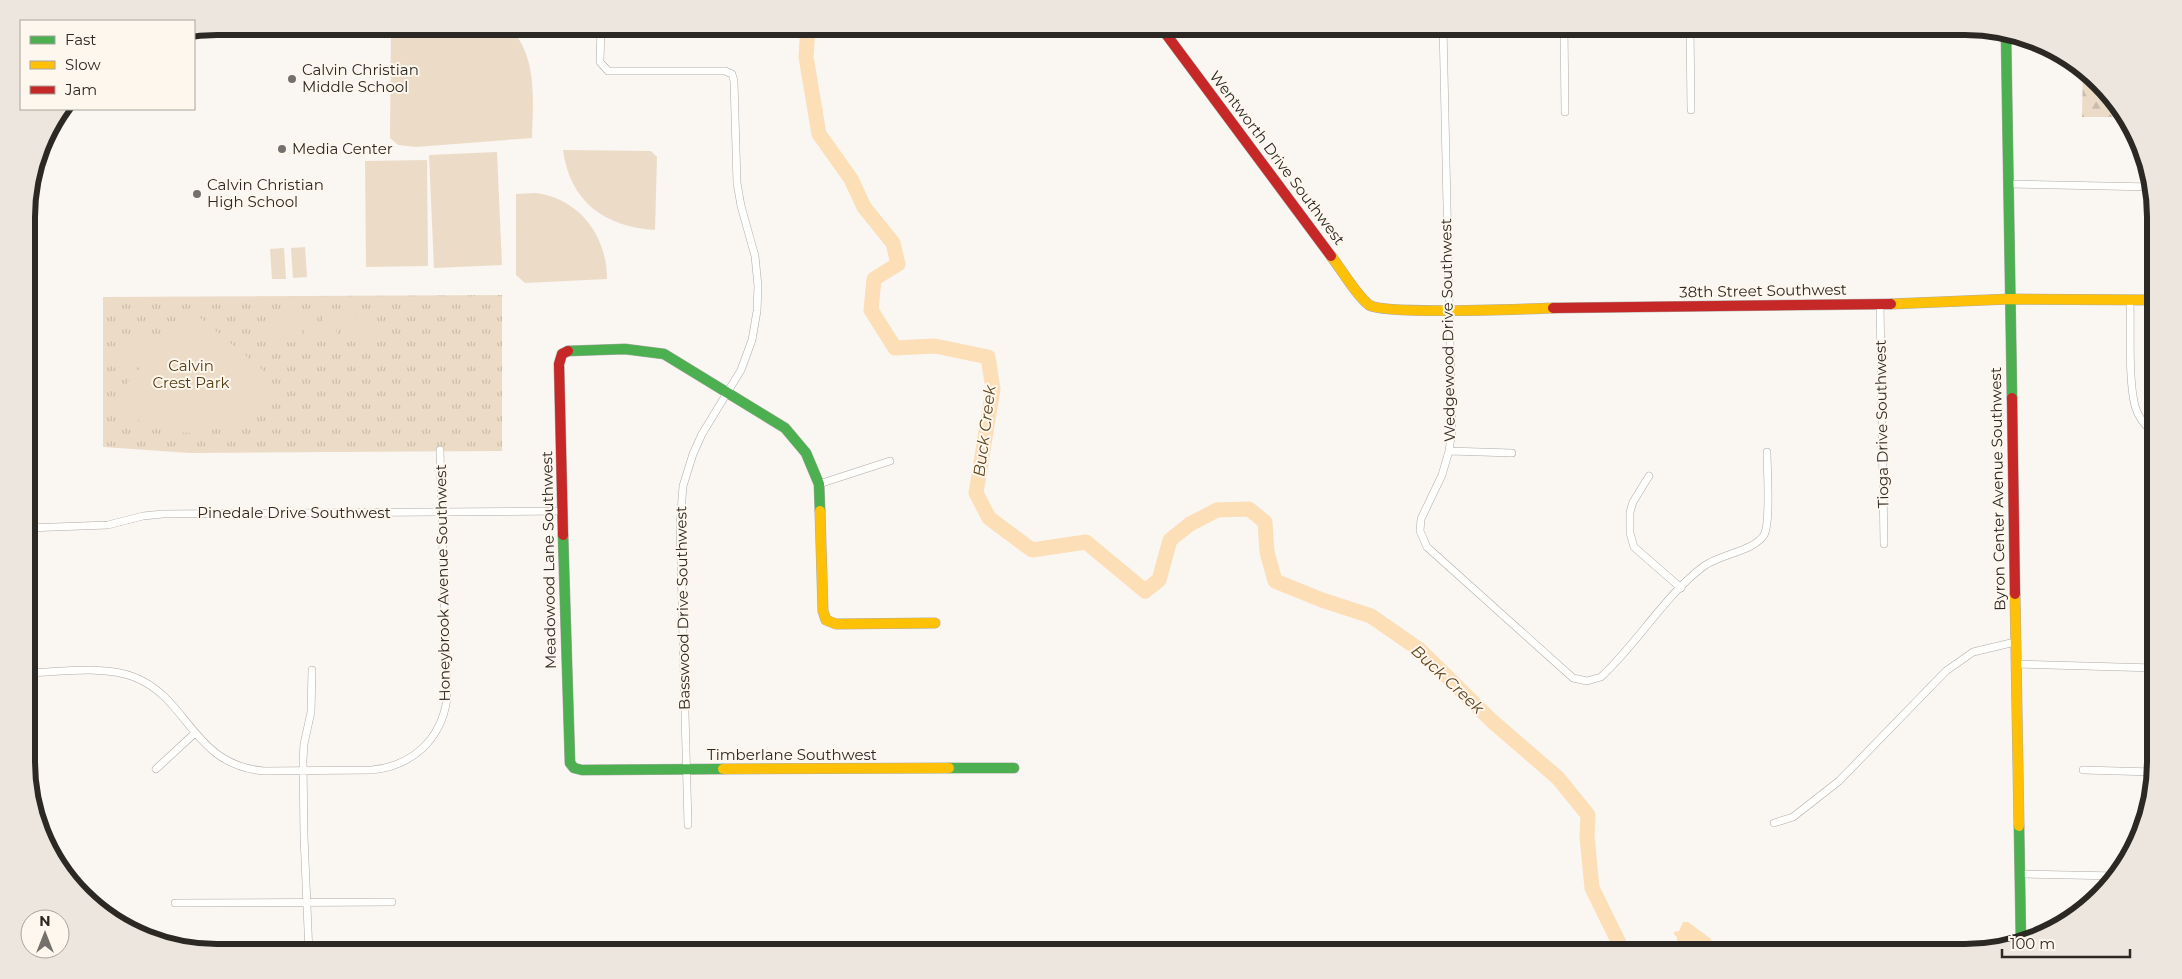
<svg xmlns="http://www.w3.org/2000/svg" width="2182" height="979" font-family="Montserrat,sans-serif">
<defs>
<pattern id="grass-tufts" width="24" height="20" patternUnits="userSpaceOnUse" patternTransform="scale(1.25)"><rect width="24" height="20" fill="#ecdcc7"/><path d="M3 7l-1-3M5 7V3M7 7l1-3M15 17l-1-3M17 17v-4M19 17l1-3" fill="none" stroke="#cbbdab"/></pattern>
<pattern id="forest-firs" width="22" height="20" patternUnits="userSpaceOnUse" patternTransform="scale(1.25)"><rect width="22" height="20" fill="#ecdcc7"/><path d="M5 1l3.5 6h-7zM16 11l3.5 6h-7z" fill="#cbbdab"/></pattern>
</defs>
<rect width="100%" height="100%" fill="#faf6f2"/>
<path fill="url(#grass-tufts)" d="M502,295V451L190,453L103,447V297Z"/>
<path fill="url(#forest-firs)" d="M2083,67L2117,101L2126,117H2082Z"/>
<path fill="#ecdcc7" d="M391,26H508C538,54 533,100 532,138L416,147L398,145L390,138Z
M563,150L651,151L657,157L655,230C605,227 570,202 563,150Z
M497,152L502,265L434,268L429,155Z
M427,160L428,266L366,267L365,161Z
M536,193C580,199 607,236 607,279L525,283L516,275V194Z
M305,247L307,277L293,278L291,248Z
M284,248L286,279H272L270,249Z
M359,309H373L374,339L360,340Z
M336,310L337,341H323L322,311Z
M341,310H355L356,340H342Z
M303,311H317L318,341L304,342Z
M185,312H193L270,376L275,394C243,429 189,444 144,423C131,417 121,412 114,400Z
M280,312L281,343H267L266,313Z
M285,312H299V342H285Z
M135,332L150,345L129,370L114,358Z"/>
<path fill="#fcdeb7" d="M1683,922H1688L1711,939L1712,952H1677V937L1674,934V932L1679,931Z"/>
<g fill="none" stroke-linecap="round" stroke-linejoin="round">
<path stroke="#fcdeb7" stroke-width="15" d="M808,26L806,57L819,134L851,179L864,207L893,243L898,264L874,279L871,310L895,348L935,346L988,357L993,389L976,493L989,518L1032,550L1086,542L1145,591L1159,580L1170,540L1190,524L1217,510L1249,509L1265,522L1267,552L1275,581L1322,600L1371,616L1420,650L1492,721L1558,778L1588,815L1587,836L1592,888L1619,943L1613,952"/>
<g stroke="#afaba7" stroke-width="8">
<path id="street" d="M601,26L600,62L608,71H725L732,74L734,81L737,183L741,206L755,256L758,286L757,311L752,340L741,370L702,434L693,454L683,486L680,525L688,825
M1443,26L1452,430L1449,451L1442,475L1421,519L1420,531L1427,547L1573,678L1587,681L1601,677C1637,644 1665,595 1704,566C1721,554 1754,551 1764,535C1771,522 1767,469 1767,452
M1564,26L1565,112
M1690,26L1691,110
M2010,184L2153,187
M2130,300C2131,330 2128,378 2135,406C2138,417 2146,427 2155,434
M1880,304L1884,544
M1449,451L1512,453
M1649,476L1633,502L1630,512V533L1634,547L1681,588
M819,484L890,461
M27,528L108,525L143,516L163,514L562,511
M2015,664L2155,668
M28,673C59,672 105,665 134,677C189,698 192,765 264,771L372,770C412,766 441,740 447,699L440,450
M156,769L195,733
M2083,770L2154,772
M1774,823L1793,817L1839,781L1946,671L1973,652L2015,642
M2020,874L2118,876
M175,903L392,902
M309,953L304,836L303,760L304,744L311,712L312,670"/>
</g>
<g stroke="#afaba7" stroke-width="11">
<path id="fast" d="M2006,34L2012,398
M568,351L625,349L664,354L785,428L806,453L819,484L820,511
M563,535L570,763L574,768L582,770L723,769
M949,768H1014
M2019,826L2021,944"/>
</g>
<g stroke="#afaba7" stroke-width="11">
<path id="slow" d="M1331,256C1342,270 1356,295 1369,305C1385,315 1525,309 1553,308
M1891,304L2010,299L2154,300
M820,511L823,611L826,620L836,624L935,623
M2015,594L2019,826
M723,769L949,768"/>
</g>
<g stroke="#afaba7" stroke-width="11">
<path id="jam" d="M1160,26L1331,256
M1553,308L1891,304
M2012,398L2015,594
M563,535L559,364L562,354L568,351"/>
</g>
<use href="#street" stroke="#fefefd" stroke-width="7"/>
<use href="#fast" stroke="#4caf50" stroke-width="10"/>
<use href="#slow" stroke="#ffc107" stroke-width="10"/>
<use href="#jam" stroke="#c62828" stroke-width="10"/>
</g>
<g fill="#74706b" stroke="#fef7ee" stroke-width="2">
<circle cx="292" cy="79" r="5"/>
<circle cx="282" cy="149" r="5"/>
<circle cx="197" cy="194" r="5"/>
</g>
<g text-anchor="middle" stroke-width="4" stroke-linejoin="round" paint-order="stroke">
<g font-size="15" fill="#2c2823" stroke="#fef7ee" text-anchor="start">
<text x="302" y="75">Calvin Christian<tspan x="302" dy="17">Middle School</tspan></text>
<text x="292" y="154">Media Center</text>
<text x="207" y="190">Calvin Christian<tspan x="207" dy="17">High School</tspan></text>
</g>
<g font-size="15" fill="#2c2823" stroke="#fef7ee">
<text transform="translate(1277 158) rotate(53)" y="5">Wentworth Drive Southwest</text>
<text transform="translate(1763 291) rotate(-1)" y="5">38th Street Southwest</text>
<text transform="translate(1448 330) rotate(-91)" y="5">Wedgewood Drive Southwest</text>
<text transform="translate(1882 424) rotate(-91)" y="5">Tioga Drive Southwest</text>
<text transform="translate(1998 489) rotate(-91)" y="5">Byron Center Avenue Southwest</text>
<text x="294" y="518">Pinedale Drive Southwest</text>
<text transform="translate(549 560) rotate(-91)" y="5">Meadowood Lane Southwest</text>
<text transform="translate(443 583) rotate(-91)" y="5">Honeybrook Avenue Southwest</text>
<text transform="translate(683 608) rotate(-91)" y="5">Basswood Drive Southwest</text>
<text x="792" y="760">Timberlane Southwest</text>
</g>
<g font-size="15" fill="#573c13" stroke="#fef7ee">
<text x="191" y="371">Calvin<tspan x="191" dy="17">Crest Park</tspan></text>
</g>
<g font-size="16" font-style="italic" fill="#60441c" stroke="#fef7ee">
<text transform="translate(984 431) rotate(-83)" y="6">Buck Creek</text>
<text transform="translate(1448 679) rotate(43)" y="6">Buck Creek</text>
</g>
</g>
<path d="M0 0H2182V979H0ZM217 35H1965A182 182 0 0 1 2147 217V762A182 182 0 0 1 1965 944H217A182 182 0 0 1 35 762V217A182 182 0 0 1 217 35Z" fill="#ede6de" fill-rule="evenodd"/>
<path fill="none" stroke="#2c2823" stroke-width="6" d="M217 35H1965A182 182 0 0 1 2147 217V762A182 182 0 0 1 1965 944H217A182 182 0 0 1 35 762V217A182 182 0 0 1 217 35Z"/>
<rect x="20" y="20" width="175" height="90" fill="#fef7ee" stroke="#aaa49d"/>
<rect x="30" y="36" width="25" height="8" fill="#4caf50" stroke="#aaa49d"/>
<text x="65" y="45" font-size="15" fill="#2c2823">Fast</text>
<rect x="30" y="61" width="25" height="8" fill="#ffc107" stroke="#aaa49d"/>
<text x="65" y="70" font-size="15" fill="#2c2823">Slow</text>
<rect x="30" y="86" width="25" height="8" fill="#c62828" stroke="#aaa49d"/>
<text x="65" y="95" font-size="15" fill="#2c2823">Jam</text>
<g transform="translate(45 934)"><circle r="24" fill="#fef7ee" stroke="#aaa49d"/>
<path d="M0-4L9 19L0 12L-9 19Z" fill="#74706b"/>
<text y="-8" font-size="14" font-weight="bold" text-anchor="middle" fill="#2c2823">N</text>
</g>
<path d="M2002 949v8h128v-8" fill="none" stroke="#2c2823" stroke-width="2.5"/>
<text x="2010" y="949" font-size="15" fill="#2c2823" stroke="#fef7ee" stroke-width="4" paint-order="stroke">100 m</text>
</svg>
